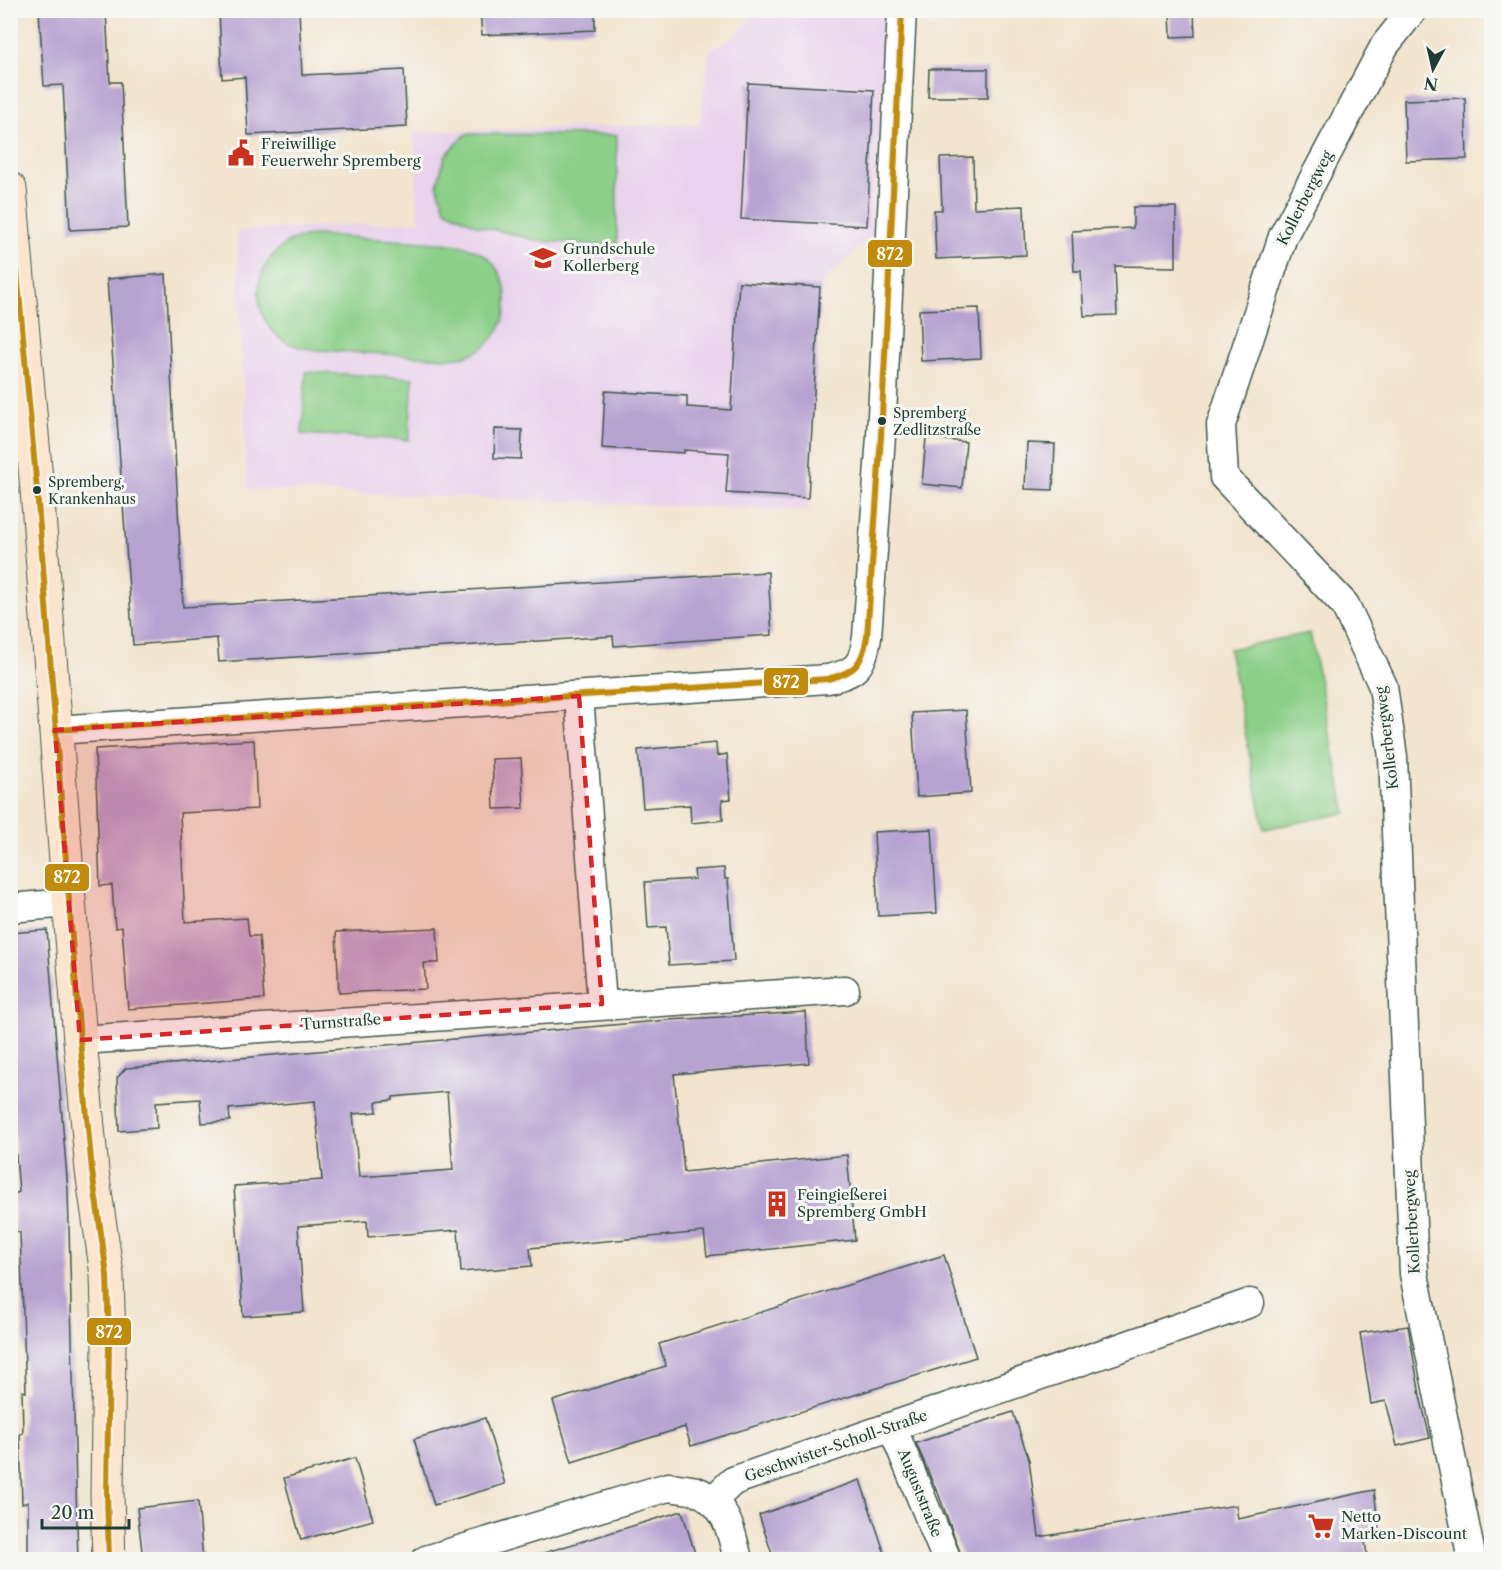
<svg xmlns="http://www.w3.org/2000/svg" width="1502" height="1570" font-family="'Libre Caslon Text',serif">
<rect width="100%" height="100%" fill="#f6f6f2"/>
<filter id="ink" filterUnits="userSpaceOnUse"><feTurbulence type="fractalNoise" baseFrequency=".0167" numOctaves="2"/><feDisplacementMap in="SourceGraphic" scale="12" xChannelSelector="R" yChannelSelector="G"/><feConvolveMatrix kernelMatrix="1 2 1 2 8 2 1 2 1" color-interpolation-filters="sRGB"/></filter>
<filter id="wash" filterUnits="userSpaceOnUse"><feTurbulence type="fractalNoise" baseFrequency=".008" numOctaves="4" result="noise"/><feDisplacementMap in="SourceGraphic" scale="24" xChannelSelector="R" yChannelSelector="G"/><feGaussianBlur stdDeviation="1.35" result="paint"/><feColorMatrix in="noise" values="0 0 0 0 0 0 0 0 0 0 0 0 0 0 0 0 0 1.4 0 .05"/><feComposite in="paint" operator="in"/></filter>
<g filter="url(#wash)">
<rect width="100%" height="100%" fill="#f2e4ce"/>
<path fill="#e9d2ed" d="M753,11H887L873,234L822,283L808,511L247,489L237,231L419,221L414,132L700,124L709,50L734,37L749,19Z"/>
<path fill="#8bcf88" stroke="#55865e" stroke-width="1.5" d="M466,134L617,135V246L539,241L476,225L445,209L437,185L445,156Z
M318,235L453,244C465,246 477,249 487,257C519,286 510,341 468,355C463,357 456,357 450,358L315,350C303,348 290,346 280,338C250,314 252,268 283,246C293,238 305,237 318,235Z
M306,372L413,378L409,440L302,434Z
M1310,633L1346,813L1264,829L1229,649Z"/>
<g id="blocks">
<path fill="#b7a3d2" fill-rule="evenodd" d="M39,10H106L110,82H121L128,227L70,230L63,85L44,86Z
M219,10H299L302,75L404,70L407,127L248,135L245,77L222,79Z
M480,10H595V30L482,35Z
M1170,10H1194L1195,36L1171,37Z
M929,69H988V97H928Z
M748,83L874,90L867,226L741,219Z
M1465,98L1467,159L1406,161L1404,100Z
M973,157L974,208L1024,206L1026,255L936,259L934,210H942L940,158Z
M1133,207H1176V267L1115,266L1117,315L1084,316L1081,271H1074L1072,231L1133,228Z
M166,274L183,607L768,572L772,635L614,646L613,636L219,662L217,638L133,645L107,279Z
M739,282L820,287L808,498L726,493L729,453L684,450V453L602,448L605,391L687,396V407L731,410Z
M979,308L981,358L921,361L919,310Z
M495,429L522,430L521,459L494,458Z
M926,438L966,442L962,488L922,484Z
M1027,443L1055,444L1053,490L1025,489Z
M966,710L971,793L917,797L912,713Z
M254,740L257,809L180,813L185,922L247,918L249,936H259L264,999L128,1009L122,927L115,928L112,885L100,886L95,749Z
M716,743L717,756L727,754L731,799L722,800L723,820L691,823L690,805L643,808L638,750Z
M521,758L524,808L494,809L492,759Z
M932,829L937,913L878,916L874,832Z
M724,868L725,879H728L734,961L669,965L666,927L648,928L645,882L695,879L694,870Z
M437,928L439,963H424L426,989L339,993L336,932Z
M47,930L68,1191L78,1560H28V1502L22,1504L20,1434L23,1433L22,1391L26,1392L20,1232L15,1231L14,1194L19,1192L13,1120L10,1121V933Z
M806,1012L809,1063L674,1074L684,1172L847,1155L855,1240L707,1256L704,1232L530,1248L532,1266L461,1272L458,1230L368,1237L367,1221L298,1226L304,1312L243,1316L234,1186L322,1180L315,1101L229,1109L230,1121L202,1123L200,1099L156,1102L157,1128L119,1131L117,1078L126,1068L669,1020ZM447,1092L453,1170L359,1177L353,1114L377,1112L376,1102L393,1100V1097Z
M944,1255L976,1357L691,1446L685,1427L572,1462L553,1401L666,1366L659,1344Z
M1408,1326L1420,1396L1430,1438L1397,1446L1386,1401L1371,1404L1360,1333Z
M1013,1412L1029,1460L1039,1537L1236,1505L1238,1519L1374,1490L1380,1538L1365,1542L1368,1560H963L937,1490H936L916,1443Z
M485,1418L505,1484L434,1505L414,1439Z
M355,1458L373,1520L301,1540L284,1478Z
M860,1480L887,1560H774L759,1515Z
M198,1501L203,1560H143L137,1508Z
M682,1511L697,1560H541L540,1554Z"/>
</g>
</g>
<g filter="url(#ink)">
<use href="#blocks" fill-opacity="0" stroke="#3f564b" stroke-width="1.5"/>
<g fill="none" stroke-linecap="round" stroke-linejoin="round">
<g stroke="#3f564b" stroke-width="31">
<path id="minor" d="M1413,10L1385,45L1283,236L1221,425L1224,477L1345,605L1383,686L1393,757L1414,1274L1472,1560
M579,696L602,1004
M55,730L828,679C856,673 863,666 867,637L881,436L902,10
M10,908L68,903
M80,1040L845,990
M892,1427L947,1560
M712,1501L733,1481L1250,1303
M426,1560L668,1487C677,1488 687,1489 696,1491C725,1501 732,1532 738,1560"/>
</g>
<g stroke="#3f564b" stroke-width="35">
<path id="secondary" d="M10,189L37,490L80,1040L92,1171L107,1275L109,1342L107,1494L109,1560"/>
</g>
<use href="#minor" stroke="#fff" stroke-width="28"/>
<use href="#secondary" stroke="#fce5cf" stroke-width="33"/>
<g stroke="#f6f6f2" stroke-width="10">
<path id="bus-1" d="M10,195L37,490L80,1040L92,1171L107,1275L109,1342L107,1494L109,1560
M55,730L828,679C855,672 862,665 867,637L881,436L902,10"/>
</g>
<use href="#bus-1" stroke="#c18c0d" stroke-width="6"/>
</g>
</g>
<path fill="#d62828" fill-opacity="0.2" stroke="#d62828" stroke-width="4.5" stroke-dasharray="12 8" stroke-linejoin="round" d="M579,696L602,1004L80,1040L55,730Z"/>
<defs>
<g id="civic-bare" transform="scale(2.07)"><path d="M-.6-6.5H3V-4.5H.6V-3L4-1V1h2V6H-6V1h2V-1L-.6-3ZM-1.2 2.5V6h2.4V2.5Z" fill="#c8321e" stroke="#f6f6f2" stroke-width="2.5" paint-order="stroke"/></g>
<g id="school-bare" transform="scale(2.07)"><path d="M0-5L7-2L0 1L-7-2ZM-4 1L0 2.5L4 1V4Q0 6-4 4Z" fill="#c8321e" stroke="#f6f6f2" stroke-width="2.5" paint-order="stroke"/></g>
<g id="building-bare" transform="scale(2.07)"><path d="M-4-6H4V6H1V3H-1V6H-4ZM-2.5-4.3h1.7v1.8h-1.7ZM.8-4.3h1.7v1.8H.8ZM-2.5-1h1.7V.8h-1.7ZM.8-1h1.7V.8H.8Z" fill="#c8321e" stroke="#f6f6f2" stroke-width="2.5" paint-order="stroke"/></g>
<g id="supermarket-bare" transform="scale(2.07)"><path d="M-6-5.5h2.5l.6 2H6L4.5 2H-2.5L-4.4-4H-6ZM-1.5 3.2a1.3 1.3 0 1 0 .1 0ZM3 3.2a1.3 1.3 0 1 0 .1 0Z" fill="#c8321e" stroke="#f6f6f2" stroke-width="2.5" paint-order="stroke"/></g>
</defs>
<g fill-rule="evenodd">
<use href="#civic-bare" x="241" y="153"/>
<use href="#school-bare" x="543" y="258"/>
<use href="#building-bare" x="777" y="1204"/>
<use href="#supermarket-bare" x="1321" y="1526"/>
</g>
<g fill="#1f3d34" stroke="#f6f6f2" stroke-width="2">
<circle cx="882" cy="421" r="5"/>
<circle cx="37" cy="490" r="5"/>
</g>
<g text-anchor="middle" stroke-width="6" stroke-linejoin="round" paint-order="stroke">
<g font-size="14" fill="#1f3d34" stroke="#f6f6f2" text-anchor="start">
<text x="893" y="418">Spremberg<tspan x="893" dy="17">Zedlitzstraße</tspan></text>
<text x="48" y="487">Spremberg,<tspan x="48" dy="17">Krankenhaus</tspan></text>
</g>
<g font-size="15" fill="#1f3d34" stroke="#f6f6f2" text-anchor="start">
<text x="261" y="149">Freiwillige<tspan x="261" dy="17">Feuerwehr Spremberg</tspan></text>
<text x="563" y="254">Grundschule<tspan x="563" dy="17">Kollerberg</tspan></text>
<text x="797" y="1200">Feingießerei<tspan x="797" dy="17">Spremberg GmbH</tspan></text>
<text x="1341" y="1522">Netto<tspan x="1341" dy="17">Marken-Discount</tspan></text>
</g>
<g font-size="15" fill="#1f3d34" stroke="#f6f6f2">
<text transform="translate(1305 198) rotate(-63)" y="5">Kollerbergweg</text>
<text transform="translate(1387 738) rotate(-97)" y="5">Kollerbergweg</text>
<text transform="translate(341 1022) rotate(-4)" y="5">Turnstraße</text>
<text transform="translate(1412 1222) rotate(-93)" y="5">Kollerbergweg</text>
<text transform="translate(836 1446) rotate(-19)" y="5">Geschwister-Scholl-Straße</text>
<text transform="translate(920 1493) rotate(68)" y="5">Auguststraße</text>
</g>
</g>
<g stroke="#f6f6f2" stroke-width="2">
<rect x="867" y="239" width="46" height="29" rx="6" fill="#c18c0d"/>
<rect x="763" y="667" width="46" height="29" rx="6" fill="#c18c0d"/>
<rect x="44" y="863" width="46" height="29" rx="6" fill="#c18c0d"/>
<rect x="86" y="1317" width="46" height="29" rx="6" fill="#c18c0d"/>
</g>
<g font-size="16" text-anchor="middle" font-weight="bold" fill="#fff">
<text x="890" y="260">872</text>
<text x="786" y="688">872</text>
<text x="67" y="883">872</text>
<text x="109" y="1338">872</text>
</g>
<rect width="1502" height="1570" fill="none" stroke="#f6f6f2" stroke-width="36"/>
<g transform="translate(1433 69) rotate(188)" stroke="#f6f6f2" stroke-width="4.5" paint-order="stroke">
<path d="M0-4.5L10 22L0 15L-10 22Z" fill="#1f3d34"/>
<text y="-9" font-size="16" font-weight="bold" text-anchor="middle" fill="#1f3d34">N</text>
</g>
<path d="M42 1519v9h87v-9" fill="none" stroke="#1f3d34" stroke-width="3"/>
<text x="51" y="1519" font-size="18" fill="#1f3d34" stroke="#f6f6f2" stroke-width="4.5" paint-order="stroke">20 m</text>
</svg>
